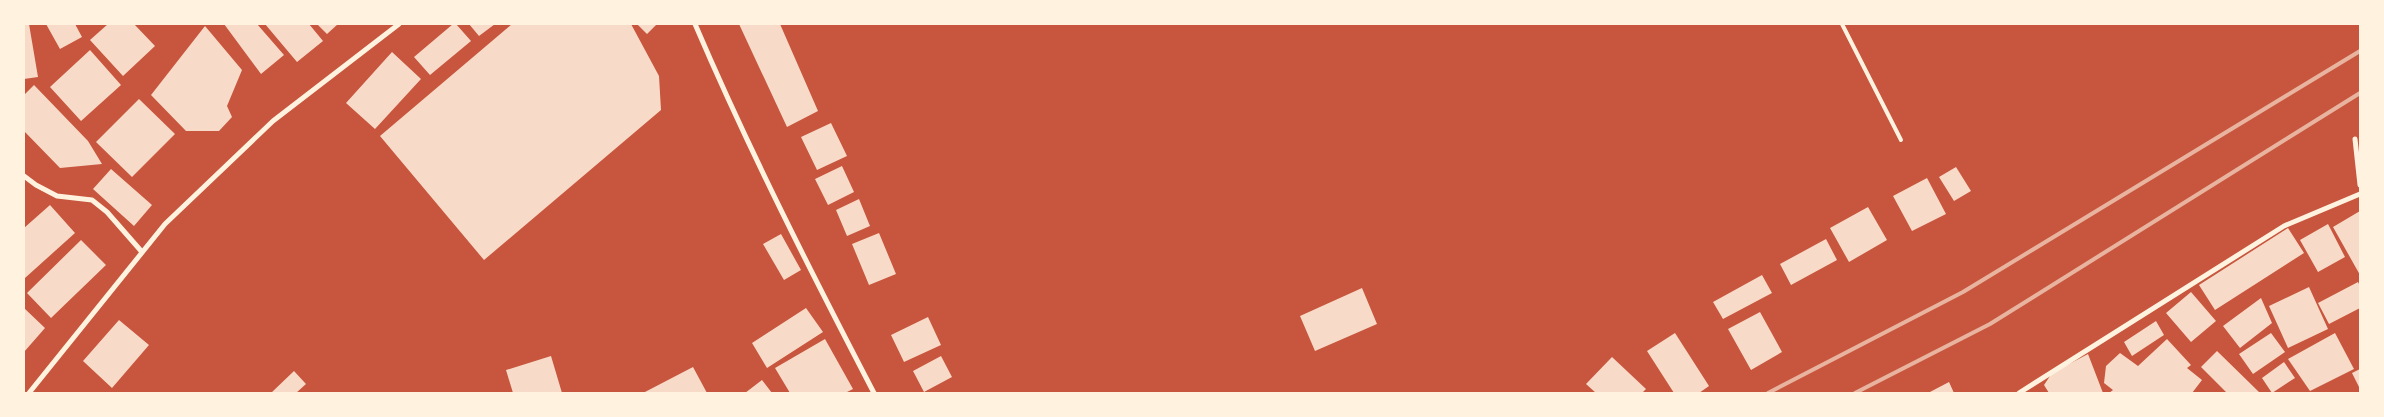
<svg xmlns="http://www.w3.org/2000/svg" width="2384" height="417" font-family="Signika,sans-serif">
<rect width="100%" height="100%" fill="#c8553d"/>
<path fill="#f7dbc8" d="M24,24H29L38,77L24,79Z
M46,24H75L82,37L60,49Z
M108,24H134L155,46L123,76L90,40Z
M224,24H257L284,55L261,74Z
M265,24H309L323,41L297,62Z
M317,24H338L327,34Z
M453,24H456L471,41L430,75L414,57Z
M469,24H495L479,36Z
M512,24H631L659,76L661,110L484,260L380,136Z
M637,24H657L647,34Z
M739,24H780L818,111L787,127Z
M205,26L242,70L227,106L232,117L219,131H186L151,95Z
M90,50L121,85L81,121L50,87Z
M392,52L421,79L375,129L346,103Z
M34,85L88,141L102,164L60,168L24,131V95Z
M139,99L175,134L132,177L96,142Z
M831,123L847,156L817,170L801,137Z
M842,166L854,192L828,205L815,179Z
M1956,167L1971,191L1954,201L1939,177Z
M111,169L152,205L134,226L93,189Z
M1927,178L1946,214L1912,231L1893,196Z
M859,199L870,226L847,236L836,210Z
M50,205L75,233L25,278L24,228Z
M1868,207L1887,240L1849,262L1830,228Z
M2360,211V275L2333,227Z
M2328,224L2345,257L2318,272L2300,240Z
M2288,228L2304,253L2215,310L2199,285Z
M879,233L896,274L869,285L852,244Z
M781,234L801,270L784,280L763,244Z
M1826,239L1837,260L1791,285L1780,264Z
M81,240L106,265L51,318L27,293Z
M1762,275L1772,293L1723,319L1713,302Z
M2358,282L2360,286V308L2329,324L2318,303Z
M2309,287L2328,329L2288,348L2269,306Z
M1362,288L1377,324L1315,351L1300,316Z
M2191,292L2216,321L2191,342L2166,313Z
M2261,298L2272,323L2240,348L2223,326Z
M24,308L45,328L24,352Z
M806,308L823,332L767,368L752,343Z
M1760,312L1782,352L1751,370L1728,329Z
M928,317L941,345L904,362L891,335Z
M119,320L149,345L112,388L83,361Z
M2156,321L2164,335L2132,356L2124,342Z
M1675,333L1709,386L1699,393H1674L1647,351Z
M2271,333L2285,352L2253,374L2239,354Z
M2335,333L2354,369L2310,391L2288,359Z
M825,339L853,389L845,393H790L775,368Z
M2167,339L2191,365L2187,368L2202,380L2192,393H2109L2113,390L2104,383L2106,366L2120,353L2138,366Z
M2217,351L2260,393H2227L2201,367Z
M2088,354L2103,393H2049L2044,385L2052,373Z
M551,356L562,393H513L506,370Z
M941,356L952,377L924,392L913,371Z
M1612,357L1646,389L1642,393H1596L1586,384Z
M2284,362L2295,378L2272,393L2262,378Z
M693,367L707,393H643Z
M2360,369V389L2352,373Z
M294,371L306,384L296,393H271Z
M762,380L772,393H745Z
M1949,382L1954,393H1928Z"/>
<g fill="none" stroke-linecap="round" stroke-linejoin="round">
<path stroke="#fff3e0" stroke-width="4" d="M1842,24L1901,140"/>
<path stroke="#fff3e0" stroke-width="5" d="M695,24C749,150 811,272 874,393
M2355,139L2360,185
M24,176L36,185L57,196L92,200L107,212L142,252
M29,393L165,224L273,121L399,24
M2019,393L2284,226L2360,194"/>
<path stroke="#e9b49f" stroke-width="4" d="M1768,393L1963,292L2360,51
M1855,393L1990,324L2360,93"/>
</g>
<rect width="2384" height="417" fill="none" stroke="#fff3e0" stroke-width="50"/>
</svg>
